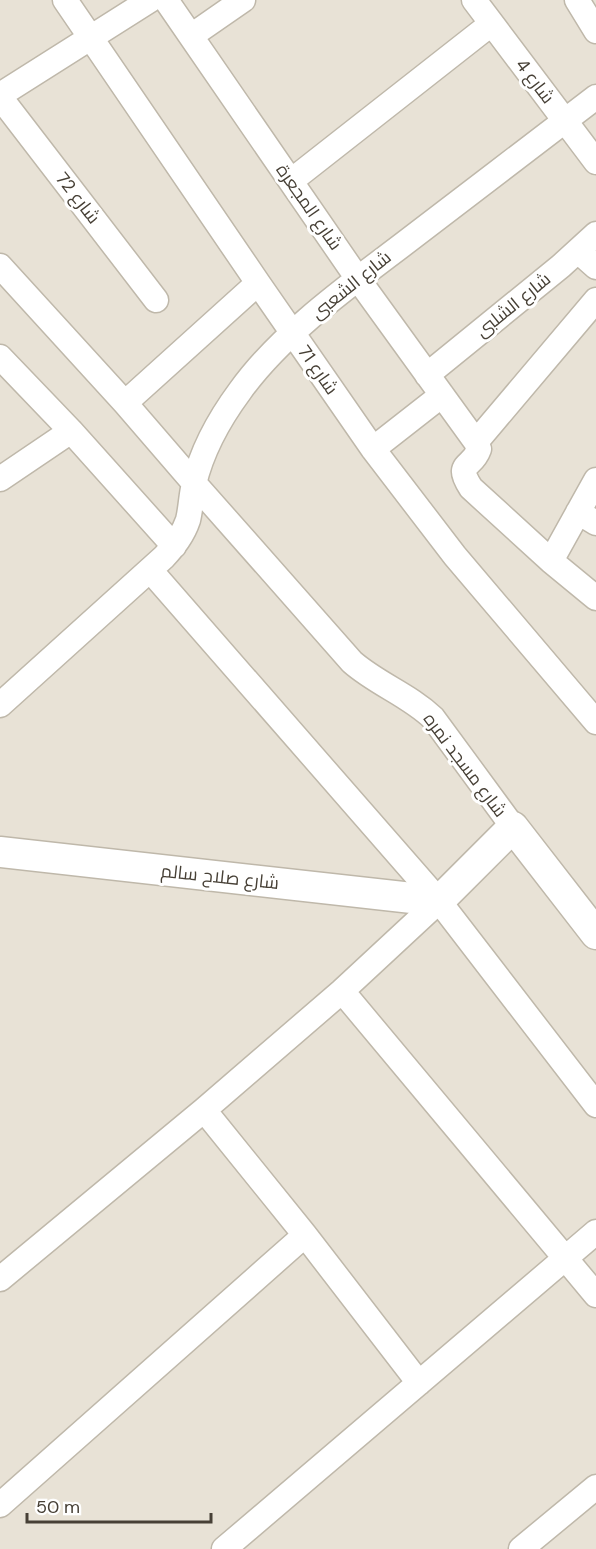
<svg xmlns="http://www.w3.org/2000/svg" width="596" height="1549" font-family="'DM Sans',Cairo,sans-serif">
<rect width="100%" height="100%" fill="#f4f0e8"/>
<path fill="#e8e2d6" d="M0,0H596V1549H0Z"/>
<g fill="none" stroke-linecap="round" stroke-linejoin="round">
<g stroke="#bfb8aa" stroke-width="27">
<path id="minor" d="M65,0L258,283L373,449L455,556L596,722
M166,0L358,279L476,442L479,449C472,469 454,462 471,488L551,561L596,598
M474,0L596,162
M577,0L596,31
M191,36L243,0
M0,95L150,0
M0,97L156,300
M291,181L491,24
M578,251L596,267
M0,266L125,403L194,483L352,662C377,684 409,695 433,718L513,827
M0,357L71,431L174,546
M427,375L561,266L596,234
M125,403L258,283
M476,442L596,300
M373,449L442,395
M0,479L71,431
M578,512L596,523
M551,561L596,480
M150,570L439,901L596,1105
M0,705L164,557C174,546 183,535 188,520C191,508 191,495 194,484C202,450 220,418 240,391C280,335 347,287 401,246C466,196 531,147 596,97
M342,991L596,1295
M204,1110L305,1235L419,1383
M0,1279L204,1110L342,991L439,901
M0,1505L305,1235
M224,1549L596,1232
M521,1549L596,1487"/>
</g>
<g stroke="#bfb8aa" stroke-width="33">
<path id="tertiary" d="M0,852L439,901L513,827L596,934"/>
</g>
<use href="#minor" stroke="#fff" stroke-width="24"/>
<use href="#tertiary" stroke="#fff" stroke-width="30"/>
</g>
<g text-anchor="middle" stroke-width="6" stroke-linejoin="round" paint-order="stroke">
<g font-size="18" fill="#474036" stroke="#fff">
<text transform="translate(535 81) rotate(53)" y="6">شارع 4</text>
<text transform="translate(78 198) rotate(52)" y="6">شارع 72</text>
<text transform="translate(309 207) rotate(55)" y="6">شارع المجعرة</text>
<text transform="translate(351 285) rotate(-39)" y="6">شارع الشعبى</text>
<text transform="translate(513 305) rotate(-39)" y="6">شارع الشلبى</text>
<text transform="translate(318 370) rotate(55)" y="6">شارع 71</text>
<text transform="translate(465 765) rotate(53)" y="6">شارع مسجد نمره</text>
<text transform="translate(220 877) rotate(6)" y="6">شارع صلاح سالم</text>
</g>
</g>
<path d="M27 1513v9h184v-9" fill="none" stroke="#474036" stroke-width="3"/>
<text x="36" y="1513" font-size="18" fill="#474036" stroke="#ffffff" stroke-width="4.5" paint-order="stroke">50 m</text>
</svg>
